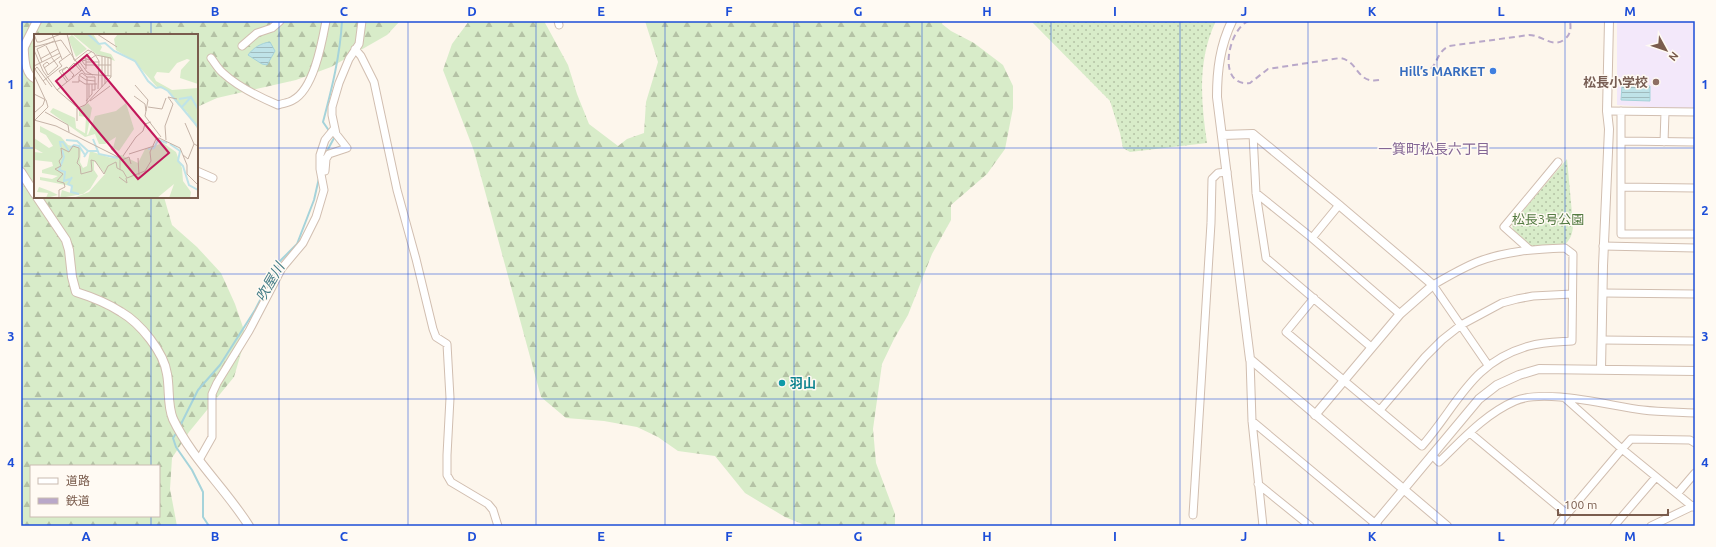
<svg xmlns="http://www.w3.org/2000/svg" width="1716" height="547" font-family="Ubuntu,'Noto Sans JP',sans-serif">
<defs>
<pattern id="grass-dots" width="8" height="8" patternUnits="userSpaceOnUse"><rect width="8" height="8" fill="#d8ecc9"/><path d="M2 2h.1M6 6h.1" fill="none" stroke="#b4c2a5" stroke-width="1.8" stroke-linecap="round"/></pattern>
<pattern id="forest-firs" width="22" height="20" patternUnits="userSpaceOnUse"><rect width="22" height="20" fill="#d8ecc9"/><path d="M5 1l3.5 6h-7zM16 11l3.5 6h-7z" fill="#b4c2a5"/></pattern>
<pattern id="water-rules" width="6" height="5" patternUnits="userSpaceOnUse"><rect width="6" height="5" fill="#bfe3e8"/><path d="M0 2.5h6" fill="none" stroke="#a0bbbe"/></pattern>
</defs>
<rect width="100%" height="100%" fill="#fdf6ec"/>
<path fill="#f3e8fa" d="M1617,21H1695V110L1617,105Z"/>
<path fill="url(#grass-dots)" d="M1031,21H1216C1197,60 1201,102 1207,143L1130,152L1123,148L1120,133L1110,101Z
M1567,159L1573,224C1573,232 1571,240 1564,245L1532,247L1513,231L1512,224Z"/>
<path fill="url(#forest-firs)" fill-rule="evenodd" d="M21,21H400L387,35L331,67L296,80L217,98L197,107V35H35V197H164L172,225L197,247L221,273L235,304L246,336L234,377L189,432L172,458L170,489L177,526H21ZM31,466H159V516H31Z
M469,21H544L568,65L577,94L589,124L618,146L627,139L644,133L646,102L658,62L645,21H943L942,24L951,31L974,43L1003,65L1013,86V108L1005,149L987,174L951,205V220L932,254L908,315L894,339L882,364L873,429L876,463L895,514V526H807L785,517L745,493L715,456L678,451L658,437L637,427L604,421L566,418L541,397L474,151L443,70L452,44Z"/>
<path fill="url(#water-rules)" stroke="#a5d3da" d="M270,42L275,51L267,65L262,64L248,55C253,48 261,43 270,42Z
M1622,85L1650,86V101L1621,100Z"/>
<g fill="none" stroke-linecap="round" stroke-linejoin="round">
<path stroke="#a5d3da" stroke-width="2" d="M326,153L334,138L323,122C332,88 340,56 342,21
M180,426L198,390L220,365L255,310L281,260L297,244L314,200L319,178
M177,432L173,438L176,447L192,470L203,492V517L209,526"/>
<g stroke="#d1beb0" stroke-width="9">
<path id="minor" d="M558,21L559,25
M24,46C25,57 24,74 35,79
M242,46L257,33L272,28L280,21
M355,49L361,56L374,82L397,190L416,259L433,329L436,337L447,344L450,398L447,455V475L451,482L488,504L493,510L498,526
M211,58C215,63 218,69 223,73C238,87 259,97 278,105C283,103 289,103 293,100C314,89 322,42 326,21
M1607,111L1695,112
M1621,111V234H1695
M1253,134L1256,193L1266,258L1371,347
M1621,141L1695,142
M1664,142L1665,112
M197,171L213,178
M325,171L326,159L329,154L347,148L336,134L332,115V107L339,83L349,59L359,44L362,21
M1621,187L1695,188
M1256,193L1312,238L1400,314
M1312,238L1339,205
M1603,246L1695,248
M1530,250L1504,227L1558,162
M1603,293L1695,294
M1314,298L1286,332L1422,446C1458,405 1471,362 1529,346C1543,342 1558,342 1572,341L1573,254L1565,248C1536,249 1505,251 1477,262C1462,268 1447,277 1433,285L1488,365
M1602,340L1695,341
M1250,359L1252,421L1263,526
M1380,410L1425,357L1442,340L1461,325L1502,303L1517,299L1533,296L1572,294
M1252,421L1378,526
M1470,433L1567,514
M1432,455L1439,462C1462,440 1485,414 1515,401C1545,388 1610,406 1643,410C1660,412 1678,412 1695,413
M199,460L212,437V394L217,383L249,331L282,268L303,243L316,217L324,190L320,169V155L325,140L334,129
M1258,484L1310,526
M1677,494L1695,473
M1693,507L1622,449L1631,439L1690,440L1695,443
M1193,515L1211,223L1212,179L1218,173L1227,172
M1557,526L1622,449L1566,399
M1614,526L1656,477
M1651,526L1695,505"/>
</g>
<g stroke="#d1beb0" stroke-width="10">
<path id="tertiary" d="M1232,21C1220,46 1217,70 1217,97L1250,359L1447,526
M21,53L37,21
M1222,135L1253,134L1339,205L1433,285L1400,314L1315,415
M21,172L35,194
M37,197L66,240L69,250L72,277L76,292C92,297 107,303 121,312C140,323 164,352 167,374C170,389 167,405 173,419C192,459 226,489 249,526
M1601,369L1603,266L1609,129L1607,111L1609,21
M1373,526L1479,399L1497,385L1519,375L1539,369L1695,371"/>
</g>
<use href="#minor" stroke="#fff" stroke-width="7"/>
<use href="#tertiary" stroke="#fff" stroke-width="8"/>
<path stroke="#b9a8c9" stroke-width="2" stroke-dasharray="6 4" stroke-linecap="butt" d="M1249,21C1229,27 1215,87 1250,83L1268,69L1340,58C1359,61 1356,84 1379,80
M1422,73C1439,70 1434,53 1449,46L1529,35C1542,35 1553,49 1565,39C1571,34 1571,28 1570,21"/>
</g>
<path fill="none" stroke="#1d4ed8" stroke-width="1" stroke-opacity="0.55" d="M151,21V35M279,21V526M408,21V526M536,21V526M665,21V526M794,21V526M922,21V526M1051,21V526M1180,21V526M1308,21V526M1437,21V526M1565,21V526M21,148H35M197,148H1695M151,197V466M21,274H1695M21,399H1695M151,516V526"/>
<circle fill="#3f7fe0" stroke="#fffaf3" stroke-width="1.5" cx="1493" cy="71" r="4"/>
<circle fill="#8d6e63" stroke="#fffaf3" stroke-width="1.5" cx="1656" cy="82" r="4"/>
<circle fill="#0f9aa8" stroke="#fffaf3" stroke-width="1.5" cx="782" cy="383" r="4"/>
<g text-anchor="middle" stroke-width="3" stroke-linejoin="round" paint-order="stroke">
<g font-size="13" font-weight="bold" fill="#366cbe" stroke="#fffaf3" text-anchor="end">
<text x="1485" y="76">Hill’s MARKET</text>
</g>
<g font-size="13" font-weight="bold" fill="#785e54" stroke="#fffaf3" text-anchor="end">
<text x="1648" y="87">松長小学校</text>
</g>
<g font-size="13" fill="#537a41" stroke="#fffaf3">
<text x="1548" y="224">松長3号公園</text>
</g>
<g font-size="13" font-weight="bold" fill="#0d838f" stroke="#fffaf3" text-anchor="start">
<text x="790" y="388">羽山</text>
</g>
<g font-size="14" fill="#846695" stroke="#fffaf3">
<text x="1434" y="154">一箕町松長六丁目</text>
</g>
<g font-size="14" font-style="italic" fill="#437c86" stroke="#fffaf3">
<text transform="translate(270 282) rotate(-60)" y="5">吹屋川</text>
</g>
</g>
<g transform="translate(34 34)">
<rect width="164" height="164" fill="#fdf6ec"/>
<path d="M38,1L53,15L42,23L34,4ZM54,69L58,74L53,100H51L52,83L45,82V75Z" fill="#d8ecc9"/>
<path d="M38,0H59L68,13L66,17L77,20L81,27L62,20ZM84,0H164V50L146,44L147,36L156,26L153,25L143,29L135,39L123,38L120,43L122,47L138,56L164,54V96L153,78L144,71L133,56L123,53L101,28L82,16L80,5ZM92,69L100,95L85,117L79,114L82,103L71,110H65L61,100L51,103L16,78L19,74L41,84L42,94L54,101L61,82L82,77ZM6,92L27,103L34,111L47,114L46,128L49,134L53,132L56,117L77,124L87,121L104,129L111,115L129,109L142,118L148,134L149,147L157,158L156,164H135L140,150L123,164H39L55,158L71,140L60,126V136L64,142L56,155L49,160L26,164L28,156L37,159V152L6,146V143L18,145L24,142L8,139V136L19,132L18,128L0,126V118L9,119L0,114V104L15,114L19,112L12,101L6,98Z" fill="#d8ecc9"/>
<path d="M5,153L16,157L24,161L12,164L14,159L3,158Z" fill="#d8ecc9"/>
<path fill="none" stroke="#bfe3e8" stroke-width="2" d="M54,0L65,10L71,9L80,17L101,27L114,47L122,54L127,53L134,57L164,93M145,65L157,63M148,73L157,63L164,75M59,105L65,120L84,124M32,106L43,107L54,117M136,110L146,117L144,127L149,132L155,151L164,156M27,113L26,108H29L35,117M36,114L40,111L45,112L51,121M114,115L120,114L124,106L133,109M28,116L30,123L25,136L31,138L30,147L36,145M50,123L54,117H63M38,143L34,150L38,152L37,158L45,160"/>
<path fill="none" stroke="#c5b3a7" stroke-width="1" d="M0,0L3,8H6L27,0M18,0L28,25M33,0L40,26M63,0L83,13M12,12L18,23M0,13L27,6L51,40L77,42M0,16L9,37L23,56L44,74L51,71L77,43V24L62,21L55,26L49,23M58,17L45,27L53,38L59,41M6,25L24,15M52,25V31H51L48,27L52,26M40,27L54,16L60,19L65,27L64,55M8,28L3,15L20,7M52,28H65M15,30L13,28L9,31L14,41L24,32L18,24M0,32L26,19M33,33L25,37L33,48M33,33L40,41L38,43M33,33L28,37L34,46M10,34L27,22M35,34L40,29L47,37M1,35L3,33L18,53M1,35L12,51M52,35V31H77M0,41L11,65L9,71L0,79M45,41L48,39L53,43H61V56H58M45,41L52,46L61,47M74,42V24M45,46L51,50H63M9,47L28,32L25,28L36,20M38,48H45V42M71,50V23M101,51L114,66L111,82L127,103M68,53V22M23,56L48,36M0,60L12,66L14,73L1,86M100,62L111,70L112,77M55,63V50M52,67L58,60V50M56,67L76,52M53,69V43M114,73L128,75L132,64M11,78L34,91L35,98M0,86L22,92L86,124V136M43,87V74M151,89L160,110M132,106L131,92L139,70L134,63L143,65M78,112L77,115L85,122M95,120L120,112M149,121L154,125L160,110L164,112M89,122L102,103L109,97L111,90L117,88M104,124L105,141M88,126L95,123L97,130M85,143L93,149L92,144M25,164V156L31,153L30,149L23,147L29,140L21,135L27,132L25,127L28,123L27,114L35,118L39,112L45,114V123L43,129L46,132L47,140L58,137L57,126L61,127L70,140L74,132L82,128L83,134L89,137L93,144L111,137L117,127L116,118L122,105L125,104L146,114L153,131V140L164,151"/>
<path fill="#c2185b" fill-opacity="0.15" stroke="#c2185b" stroke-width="2" d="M53,21L135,119L104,145L22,47Z"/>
<rect width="164" height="164" fill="none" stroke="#7a5c4d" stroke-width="2"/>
</g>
<rect width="1716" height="547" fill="none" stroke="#fffaf3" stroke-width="44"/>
<rect x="30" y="465" width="130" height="52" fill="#fffaf3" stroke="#cabbb1"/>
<rect x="38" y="478" width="20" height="6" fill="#ffffff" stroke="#cabbb1"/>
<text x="66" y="485" font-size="12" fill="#7a5c4d">道路</text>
<rect x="38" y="498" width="20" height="6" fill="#b9a8c9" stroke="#cabbb1"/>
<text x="66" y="505" font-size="12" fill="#7a5c4d">鉄道</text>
<g transform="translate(1666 50) rotate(130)" stroke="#fffaf3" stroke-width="3" paint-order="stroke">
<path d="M0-3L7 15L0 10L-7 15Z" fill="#7a5c4d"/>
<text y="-6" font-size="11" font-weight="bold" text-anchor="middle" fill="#7a5c4d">N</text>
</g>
<path d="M1558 509v6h110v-6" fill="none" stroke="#7a5c4d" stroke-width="2"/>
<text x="1564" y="509" font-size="12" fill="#7a5c4d" stroke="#fffaf3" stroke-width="3" paint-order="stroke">100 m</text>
<rect x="22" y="22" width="1672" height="503" fill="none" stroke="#1d4ed8" stroke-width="1.5"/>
<g font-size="13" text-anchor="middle" font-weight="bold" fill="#1d4ed8">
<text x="86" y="16">A</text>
<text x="215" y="16">B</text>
<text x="344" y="16">C</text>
<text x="472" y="16">D</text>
<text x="601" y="16">E</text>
<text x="729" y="16">F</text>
<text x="858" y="16">G</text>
<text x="987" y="16">H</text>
<text x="1115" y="16">I</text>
<text x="1244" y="16">J</text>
<text x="1372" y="16">K</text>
<text x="1501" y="16">L</text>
<text x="1630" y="16">M</text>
<text x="11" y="89">1</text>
<text x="1705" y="89">1</text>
<text x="11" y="215">2</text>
<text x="1705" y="215">2</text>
<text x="11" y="341">3</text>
<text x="1705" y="341">3</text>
<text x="11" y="467">4</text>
<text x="1705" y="467">4</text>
<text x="86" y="541">A</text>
<text x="215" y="541">B</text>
<text x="344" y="541">C</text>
<text x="472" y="541">D</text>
<text x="601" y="541">E</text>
<text x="729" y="541">F</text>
<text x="858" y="541">G</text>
<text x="987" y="541">H</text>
<text x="1115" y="541">I</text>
<text x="1244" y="541">J</text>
<text x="1372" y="541">K</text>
<text x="1501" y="541">L</text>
<text x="1630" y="541">M</text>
</g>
</svg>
